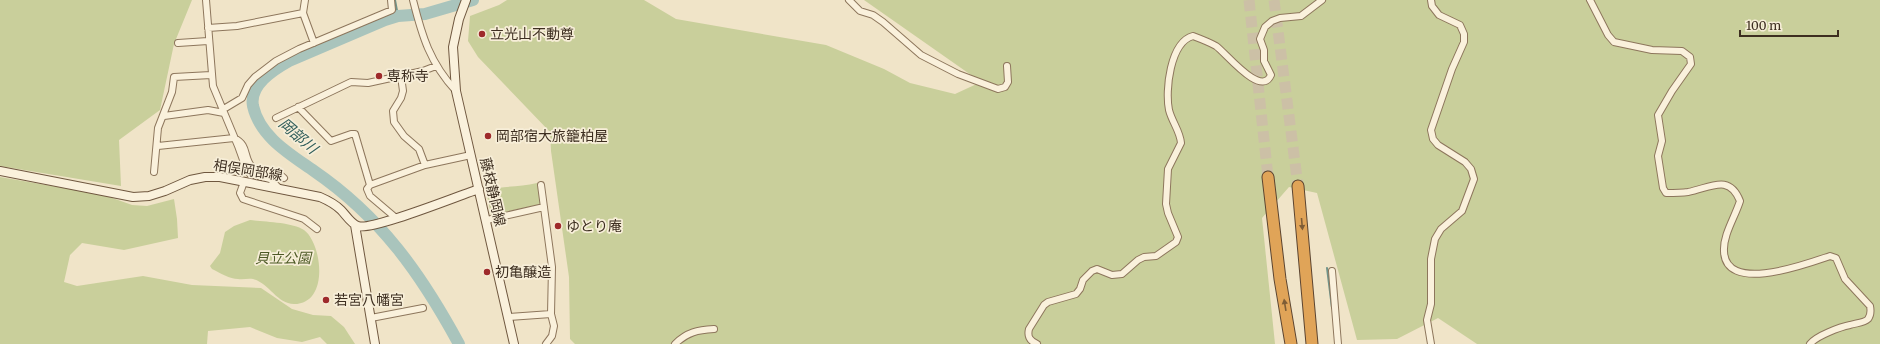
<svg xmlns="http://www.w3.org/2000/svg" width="1880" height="344" font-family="Merriweather,'Noto Sans JP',serif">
<rect width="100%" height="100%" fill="#f0e4c8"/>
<path fill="#c9cf9b" d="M0,0H192L174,44L160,110L119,140L121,186L0,166Z
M507,0H644L676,19L826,45L884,69L910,83L955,94L981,82L864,0H1880V344H1477L1438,318L1397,339L1357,340L1317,193L1289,187L1262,218L1275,344H575L570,339L569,277L551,151L550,132L478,57L468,41L470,16L499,5Z
M0,177L104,195L132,205L147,206L174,199L177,219L178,238L124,250L82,243L70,255L64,282L77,286L143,276L192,285L261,288L292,309L313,315L331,316L344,327L355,344H327L320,337L302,342L277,338L250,327L208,331L207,344H0Z
M537,183L542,204L491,215L486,190C503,186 520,187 537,183Z
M250,220C264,222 292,222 304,230C322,243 330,304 294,304C277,304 269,283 253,279C248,278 243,280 238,279C230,279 220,273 212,269L210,266L220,253L225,232L234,226Z"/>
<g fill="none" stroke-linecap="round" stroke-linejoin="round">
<path stroke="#6f938a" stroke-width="2" d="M395,0L398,16
M1327,268L1332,308"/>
<path stroke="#a9c4bc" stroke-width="12" d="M459,344C421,274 381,217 314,171C290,154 260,137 253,106C249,85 273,70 289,61L385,20L398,16L425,14L473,0"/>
<path stroke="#ccc0a6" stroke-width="11" stroke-dasharray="11 5.5" stroke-linecap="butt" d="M1249,0L1268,177
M1274,0L1298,186"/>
<g stroke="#8d765c" stroke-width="8">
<path id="street" d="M206,0L213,86L238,146L247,171L250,174L270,179L279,188
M305,0L303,13L314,43
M413,0C422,36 430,63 456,91
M849,0L860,11L873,15L883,22L921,55L958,74L998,89L1005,87L1008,82L1007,66
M1590,0L1608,35L1614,42L1652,50L1682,51L1690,57L1691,64L1672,91L1658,115L1662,141L1658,156L1663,188L1666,193C1673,193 1681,193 1688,192C1710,188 1729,173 1740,201C1735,217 1723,235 1724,251C1725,295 1809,263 1830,256L1836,258L1845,279L1870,306C1871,311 1871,315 1868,319C1864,323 1856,323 1850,325C1840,327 1816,336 1810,344
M208,28L237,26L303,13
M178,43L208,41
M401,76L403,91L401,98L393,111L394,122L404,136L419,149L425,165
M298,107L331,141L351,134H355L370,185
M222,110L242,98L248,85L255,77L276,61L299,49L392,10L391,0
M164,116L208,110L224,113
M276,118L351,82L368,83L423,71L436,66
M158,146L234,138C249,145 243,157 252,167C258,172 273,167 284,178
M154,172L158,128L172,92L174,77L211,75
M244,182L240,193L243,199L304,219L317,229
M541,185L552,267L551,314L554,326L552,336L546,344
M396,218L370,196L367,189L370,185L425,165L471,155
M487,220L544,207
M1332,271L1338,344
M509,317L551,314
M371,318L423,308
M675,344C687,332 698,330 714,329
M1037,344C1030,341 1027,337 1029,329L1044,305L1048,302L1076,294L1080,289L1083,280L1092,271L1097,269L1112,275L1122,274L1138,260L1144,257L1156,256L1176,242L1178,237L1168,213L1166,204L1168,169L1181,143C1180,131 1172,122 1169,110C1165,91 1170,42 1193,36C1201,39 1209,42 1216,46C1226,53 1261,98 1271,75L1264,61V50L1260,39L1265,27L1272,21L1280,18L1301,16L1322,0
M1431,344L1427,320L1431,304V259L1435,239L1441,229L1462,211L1474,179L1471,169L1465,162L1438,145L1433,139L1431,130L1452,69L1464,42V34L1460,25L1439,15L1432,6L1431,0"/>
</g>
<g stroke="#6f573f" stroke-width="10">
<path id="secondary" d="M466,0L459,19L453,47L456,91L514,344
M0,171L133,197L149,196L165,191L190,180L205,177H220L320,197C327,200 335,204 341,210C346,215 351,224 358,226C372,231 460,195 479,189
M355,225L375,344"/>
</g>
<g stroke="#5b4430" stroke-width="13">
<path id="highway" d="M1268,177L1280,279L1291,344
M1298,186L1312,344"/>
</g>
<use href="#street" stroke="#faf1dc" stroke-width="6"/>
<use href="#secondary" stroke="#faf1dc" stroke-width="8"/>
<use href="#highway" stroke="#e0a458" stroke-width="11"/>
</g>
<defs><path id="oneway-solid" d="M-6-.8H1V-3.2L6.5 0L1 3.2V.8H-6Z"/></defs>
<g fill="#7e5d36">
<use href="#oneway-solid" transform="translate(1302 224) rotate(85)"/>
<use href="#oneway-solid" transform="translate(1285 305) rotate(-99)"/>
</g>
<g fill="#9e2a2b" stroke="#f7eed8" stroke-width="1.5">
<circle cx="482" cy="34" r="4"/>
<circle cx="379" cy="76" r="4"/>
<circle cx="488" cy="136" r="4"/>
<circle cx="558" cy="226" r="4"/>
<circle cx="487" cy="272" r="4"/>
<circle cx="326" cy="300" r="4"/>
</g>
<g text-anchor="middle" stroke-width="3.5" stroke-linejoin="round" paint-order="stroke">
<g font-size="14" fill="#3d2e20" stroke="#f7eed8" text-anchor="start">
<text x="490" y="39">立光山不動尊</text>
<text x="387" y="81">専称寺</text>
<text x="496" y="141">岡部宿大旅籠柏屋</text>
<text x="566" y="231">ゆとり庵</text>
<text x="495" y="277">初亀醸造</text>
<text x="334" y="305">若宮八幡宮</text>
</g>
<g font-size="14" fill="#3d2e20" stroke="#f7eed8">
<text transform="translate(248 170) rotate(9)" y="5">相俣岡部線</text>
<text transform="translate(493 192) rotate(77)" y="5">藤枝静岡線</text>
</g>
<g font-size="14" font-style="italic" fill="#4d5a26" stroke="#f7eed8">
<text x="283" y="263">貝立公園</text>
</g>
<g font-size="15" font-style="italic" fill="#2f5d5a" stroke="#f7eed8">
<text transform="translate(298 136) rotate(41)" y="5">岡部川</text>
</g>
</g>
<path d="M1740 30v6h98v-6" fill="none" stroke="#3d2e20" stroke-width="2"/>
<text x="1746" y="30" font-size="12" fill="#3d2e20" stroke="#f7eed8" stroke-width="3" paint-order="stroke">100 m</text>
</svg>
